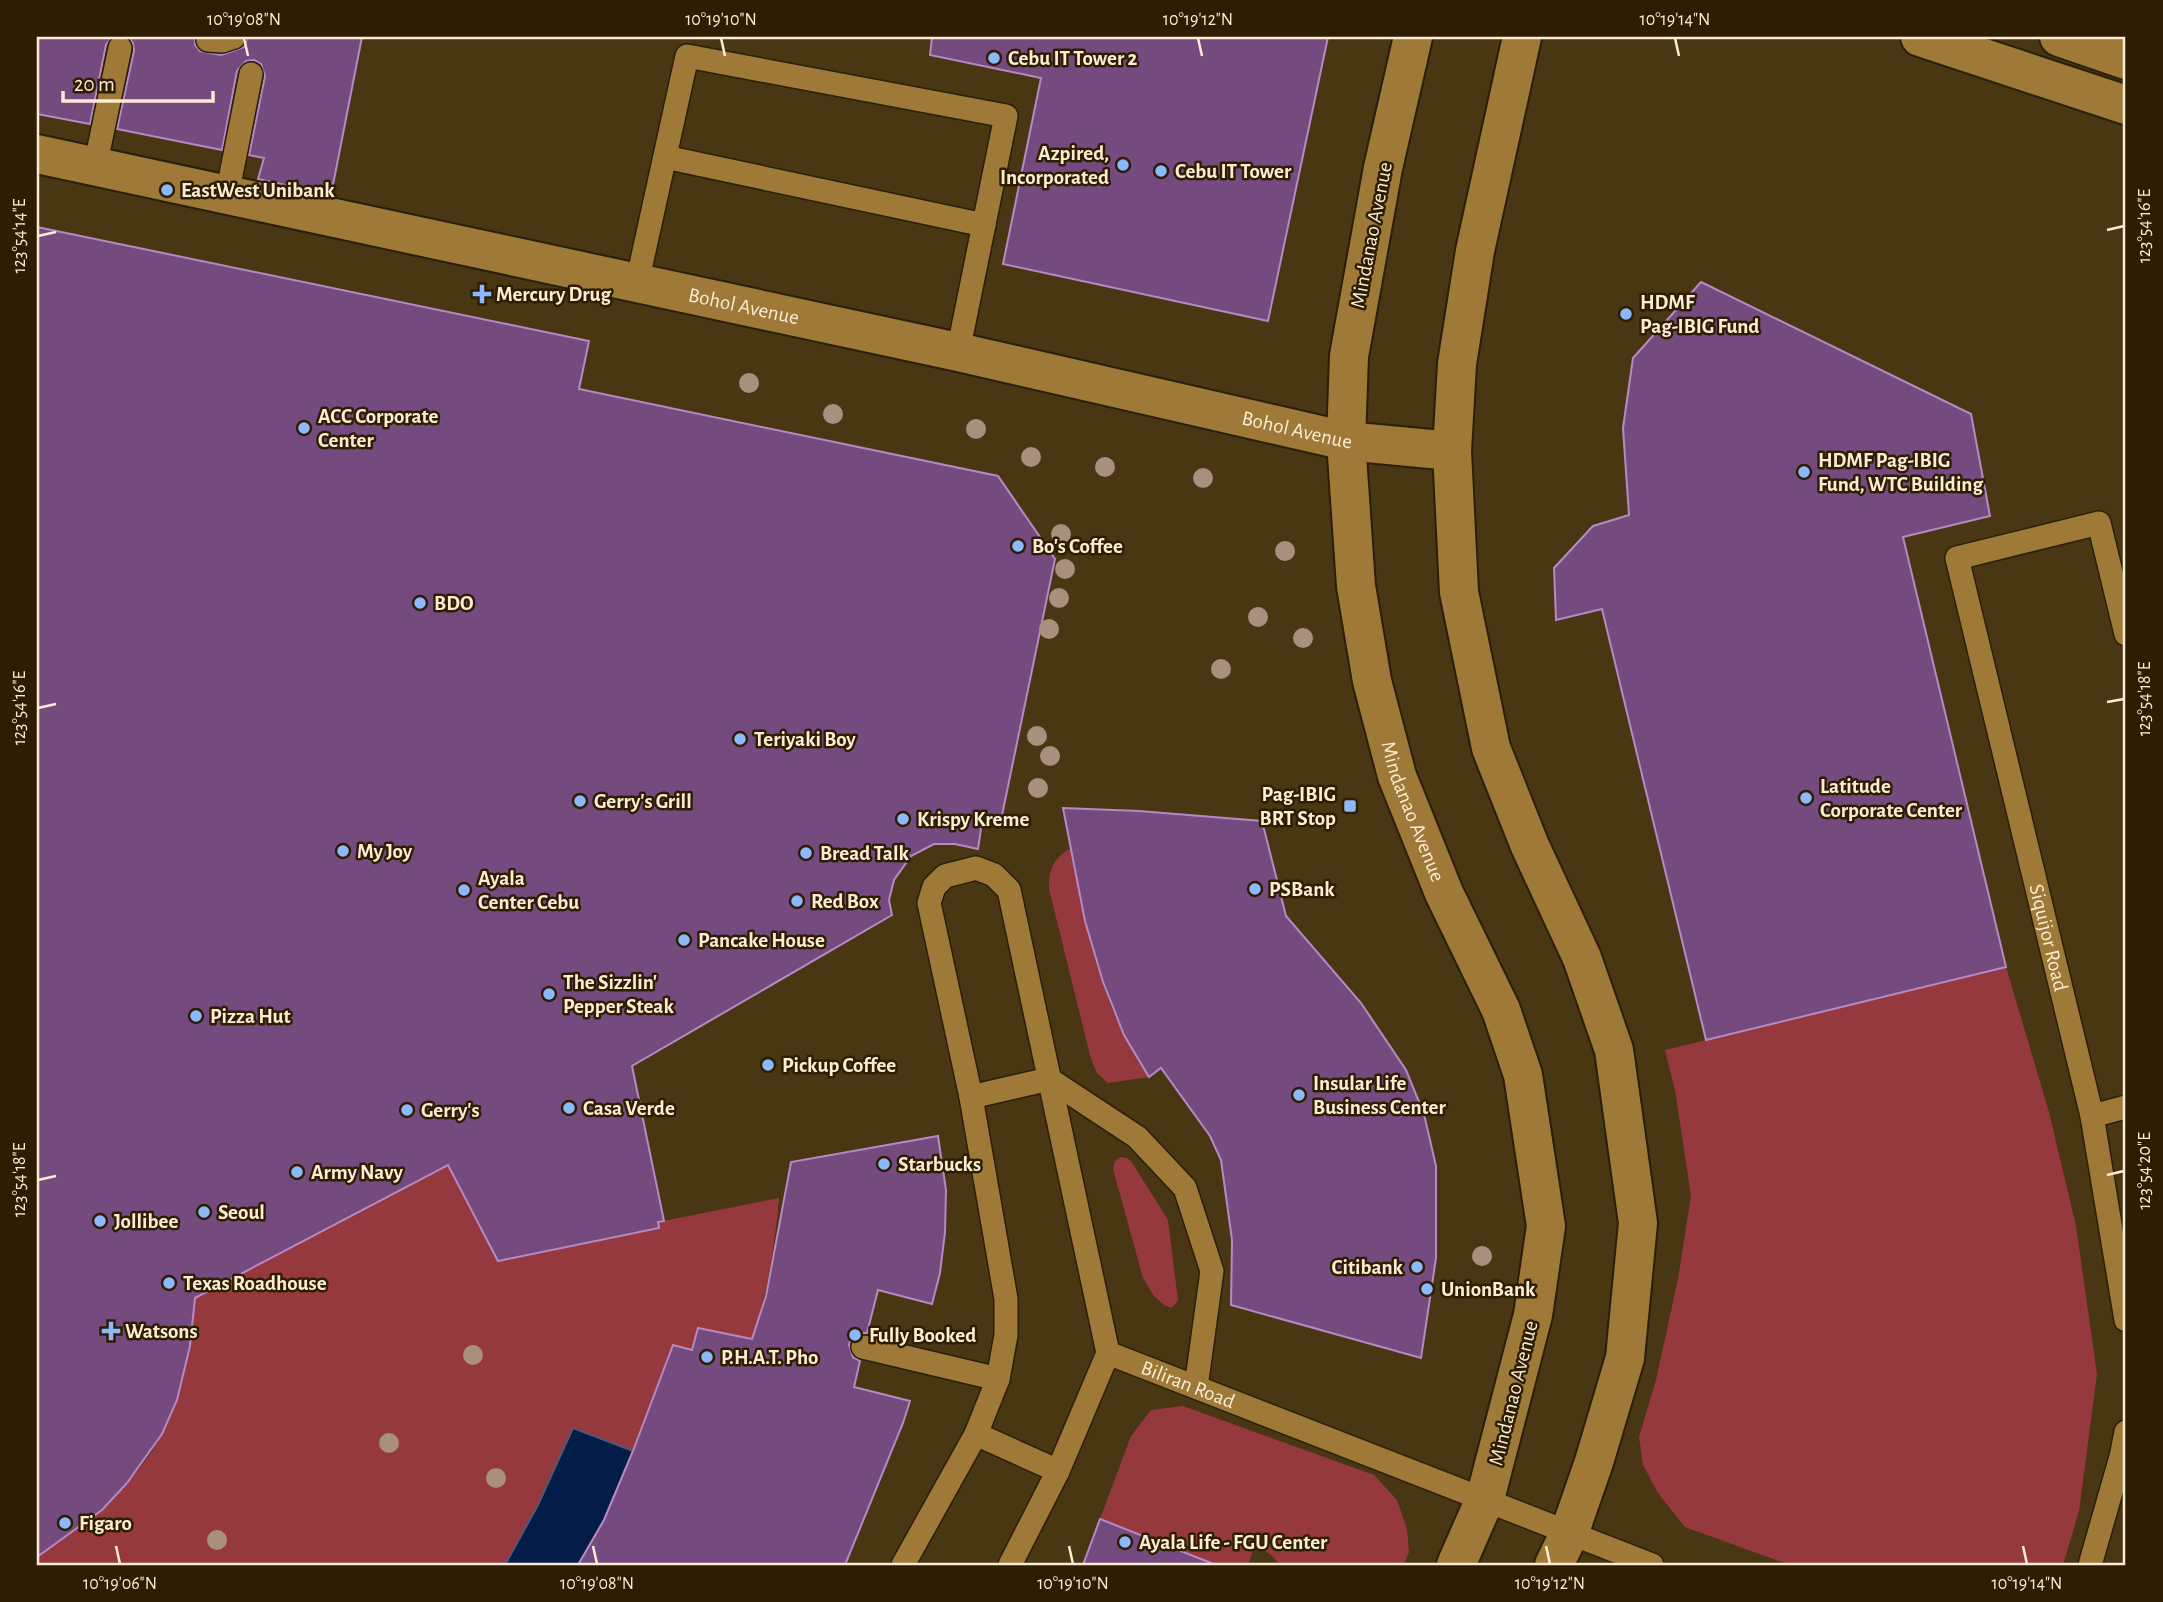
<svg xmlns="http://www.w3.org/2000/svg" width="2163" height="1602" font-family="'Alegreya Sans',sans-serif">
<rect width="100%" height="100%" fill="#493613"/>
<path fill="#96393e" d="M1071,848C1083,912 1095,977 1124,1035C1132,1049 1141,1063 1149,1077L1108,1083L1097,1073L1091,1059L1049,889C1049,868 1053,859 1071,848Z
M2006,967L2049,1112L2076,1226L2097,1374L2079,1511L2063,1565H1790L1685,1527L1658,1493L1643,1465L1639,1437L1656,1380L1678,1279L1691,1196L1675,1090L1665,1050Z
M1120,1157L1127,1158L1131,1161L1168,1220L1178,1300L1172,1308L1164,1305L1154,1296L1143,1278L1113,1169L1115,1161Z
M448,1165L498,1261L659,1228L658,1222L779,1198C775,1247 767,1292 753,1339L699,1328L692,1350L673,1345L633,1451L538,1505L505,1565H37V1556C97,1520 155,1468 177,1399C187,1366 191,1332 195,1298Z
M1183,1406L1374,1475L1397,1500L1407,1529L1409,1552L1404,1565H1280L1270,1554L1255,1545L1248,1565H1216L1100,1519L1131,1436L1151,1410Z"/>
<path fill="#031c48" stroke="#4e5a72" stroke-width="2" d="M573,1428L633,1451L604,1520L578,1565H505L538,1505Z"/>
<path fill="#754b7f" stroke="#b789c2" stroke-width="2" d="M37,37H112L106,45L90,124L37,114Z
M128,37H195V45L200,51L221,55L244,47L248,37H362L331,195L258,179L264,158L249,155L265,76L261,64L254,60L246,61L237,71L222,150L117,129L134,51L133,43Z
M932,37H1328L1268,321L1003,264L1041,78L930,55Z
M37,227L589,341L579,389L998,476L1055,559L1000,825L982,822L978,849L955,844H934L911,856L894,880L889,900L892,915L632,1066L664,1221L658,1222L659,1228L498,1261L448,1165L195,1298L190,1346L177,1400L162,1434L127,1483L102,1510L37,1557Z
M1701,282L1971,414L1990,516L1903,537L2006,967L1706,1040L1602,609L1556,620L1554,568L1593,526L1629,515L1623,428L1633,358Z
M1063,808L1139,811L1262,821L1286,916L1361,1003L1406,1070L1424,1114L1436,1166V1258L1421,1358L1231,1305L1232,1240L1221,1160L1210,1136L1161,1068L1149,1077L1124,1035L1103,982L1085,921Z
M938,1136L946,1190L945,1232L940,1273L932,1304L878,1290L867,1333H860L853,1337L849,1344L853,1357L860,1361L854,1387L910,1401L903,1423L845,1565H578L604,1520L633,1451L673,1345L692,1350L698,1328L752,1339L766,1296L791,1162Z
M1100,1519L1211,1563V1565H1083Z"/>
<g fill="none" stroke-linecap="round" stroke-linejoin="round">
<g stroke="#2b1f0a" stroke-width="26">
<g id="lane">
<path d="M208,40L222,41L234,37"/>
<path d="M665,157L984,225"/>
<path d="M95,167L120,48"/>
<path d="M227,195L251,74"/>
<path d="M637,283L687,56L1006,116L958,352"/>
<path id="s1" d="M2126,634L2099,523L1957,558L2092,1116L2126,1320"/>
<path d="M971,1097L1049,1079L1137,1137L1185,1188L1212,1271L1196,1387"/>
<path d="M2092,1116L2126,1107"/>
<path d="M863,1347L998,1379"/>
<path id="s2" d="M1108,1353L1652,1565"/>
<path d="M976,1434L1058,1471"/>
<path d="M903,1565L976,1434L998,1379L1006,1335V1299L971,1097L929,903L934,887L945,876L976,868L994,875L1009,890L1108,1353"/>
<path d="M1010,1565L1058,1471L1108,1353"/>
<path d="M2090,1565L2121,1457L2126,1432"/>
</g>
</g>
<g stroke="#2b1f0a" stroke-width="42">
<g id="street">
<path id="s3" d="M37,154L958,352L1346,441L1452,451"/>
</g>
</g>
<g stroke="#2b1f0a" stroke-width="42">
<g id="secondary">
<path id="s4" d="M1413,37L1383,168L1349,356L1346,441L1356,586L1372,681L1397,776L1444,893L1501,1010L1523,1075L1546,1226L1533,1315L1485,1499L1456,1565"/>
<path d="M1522,37L1475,251L1457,364L1452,451L1459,592L1491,748L1530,846L1582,958L1614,1050L1638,1223L1625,1358L1594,1462L1569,1534L1554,1565"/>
<path d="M1920,37L2126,105"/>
<path d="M2059,37L2126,60"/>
</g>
</g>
<use href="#lane" stroke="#9e7937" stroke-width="23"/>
<use href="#street" stroke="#9e7937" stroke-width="38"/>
<use href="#secondary" stroke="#9e7937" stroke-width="38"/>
</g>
<g fill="#a88f7e">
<circle cx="749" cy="383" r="10"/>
<circle cx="833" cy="414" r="10"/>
<circle cx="976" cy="429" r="10"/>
<circle cx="1031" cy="457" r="10"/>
<circle cx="1105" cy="467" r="10"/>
<circle cx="1203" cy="478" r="10"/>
<circle cx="1061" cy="534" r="10"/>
<circle cx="1285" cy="551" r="10"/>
<circle cx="1065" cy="569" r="10"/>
<circle cx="1059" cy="598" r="10"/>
<circle cx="1258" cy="617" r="10"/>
<circle cx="1049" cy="629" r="10"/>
<circle cx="1303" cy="638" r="10"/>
<circle cx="1221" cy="669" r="10"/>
<circle cx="1037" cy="736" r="10"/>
<circle cx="1050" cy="756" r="10"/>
<circle cx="1038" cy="788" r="10"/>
<circle cx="1482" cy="1256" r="10"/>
<circle cx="473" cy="1355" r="10"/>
<circle cx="389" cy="1443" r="10"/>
<circle cx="496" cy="1478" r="10"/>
<circle cx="217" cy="1540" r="10"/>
</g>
<path fill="none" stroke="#fcecd3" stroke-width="2.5" d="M244,38L248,56M721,38L725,56M1198,38L1202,56M1675,38L1679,56M2107,230L2124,226M38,236L56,232M2107,702L2124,699M38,708L56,704M2107,1175L2124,1171M38,1180L56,1176M116,1546L120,1564M593,1546L597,1564M1069,1546L1073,1564M1546,1546L1550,1564M2023,1546L2027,1564"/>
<g fill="#8eb8fd" stroke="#2d1e03" stroke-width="2.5">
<circle cx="994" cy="58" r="7"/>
<circle cx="1123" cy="165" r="7"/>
<circle cx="1161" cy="171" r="7"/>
<circle cx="167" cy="190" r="7"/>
<path d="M478.5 283.5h7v7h7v7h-7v7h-7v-7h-7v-7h7z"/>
<circle cx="1626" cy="314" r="7"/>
<circle cx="304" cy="428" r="7"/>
<circle cx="1804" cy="472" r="7"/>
<circle cx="1018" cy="546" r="7"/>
<circle cx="420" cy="603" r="7"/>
<circle cx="740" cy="739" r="7"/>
<circle cx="1806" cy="798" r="7"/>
<circle cx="580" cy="801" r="7"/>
<rect x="1343" y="799" width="14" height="14" rx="3.5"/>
<circle cx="903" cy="819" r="7"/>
<circle cx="343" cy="851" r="7"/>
<circle cx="806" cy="853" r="7"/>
<circle cx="1255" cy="889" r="7"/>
<circle cx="464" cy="890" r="7"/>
<circle cx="797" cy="901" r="7"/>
<circle cx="684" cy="940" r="7"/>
<circle cx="549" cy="994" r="7"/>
<circle cx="196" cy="1016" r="7"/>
<circle cx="768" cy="1065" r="7"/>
<circle cx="1299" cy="1095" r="7"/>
<circle cx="569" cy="1108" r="7"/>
<circle cx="407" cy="1110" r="7"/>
<circle cx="884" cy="1164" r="7"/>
<circle cx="297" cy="1172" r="7"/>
<circle cx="204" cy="1212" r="7"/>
<circle cx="100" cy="1221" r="7"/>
<circle cx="1417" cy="1267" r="7"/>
<circle cx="169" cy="1283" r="7"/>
<circle cx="1427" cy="1289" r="7"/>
<path d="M107.5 1320.5h7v7h7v7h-7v7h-7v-7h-7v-7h7z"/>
<circle cx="855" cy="1335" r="7"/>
<circle cx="707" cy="1357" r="7"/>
<circle cx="65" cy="1523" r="7"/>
<circle cx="1125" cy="1542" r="7"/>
</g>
<g text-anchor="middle" stroke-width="5" stroke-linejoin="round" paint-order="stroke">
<g font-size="21" font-weight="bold" fill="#fcecd3" stroke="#2d1e03" text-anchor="start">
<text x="1008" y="65">Cebu IT Tower 2</text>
<text x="1109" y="160" text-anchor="end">Azpired,<tspan x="1109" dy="24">Incorporated</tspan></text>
<text x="1175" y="178">Cebu IT Tower</text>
<text x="181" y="197">EastWest Unibank</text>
<text x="496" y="301">Mercury Drug</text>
<text x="1640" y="309">HDMF<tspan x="1640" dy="24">Pag-IBIG Fund</tspan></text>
<text x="318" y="423">ACC Corporate<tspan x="318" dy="24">Center</tspan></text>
<text x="1818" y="467">HDMF Pag-IBIG<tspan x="1818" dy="24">Fund, WTC Building</tspan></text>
<text x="1032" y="553">Bo's Coffee</text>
<text x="434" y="610">BDO</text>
<text x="754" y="746">Teriyaki Boy</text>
<text x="1820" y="793">Latitude<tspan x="1820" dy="24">Corporate Center</tspan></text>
<text x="1336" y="801" text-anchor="end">Pag-IBIG<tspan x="1336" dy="24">BRT Stop</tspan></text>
<text x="594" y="808">Gerry's Grill</text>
<text x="917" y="826">Krispy Kreme</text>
<text x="357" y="858">My Joy</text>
<text x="820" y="860">Bread Talk</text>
<text x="478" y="885">Ayala<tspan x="478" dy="24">Center Cebu</tspan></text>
<text x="1269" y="896">PSBank</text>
<text x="811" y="908">Red Box</text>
<text x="698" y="947">Pancake House</text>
<text x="563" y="989">The Sizzlin'<tspan x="563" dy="24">Pepper Steak</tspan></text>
<text x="210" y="1023">Pizza Hut</text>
<text x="782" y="1072">Pickup Coffee</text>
<text x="1313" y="1090">Insular Life<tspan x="1313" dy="24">Business Center</tspan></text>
<text x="583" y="1115">Casa Verde</text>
<text x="421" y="1117">Gerry's</text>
<text x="898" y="1171">Starbucks</text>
<text x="311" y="1179">Army Navy</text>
<text x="218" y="1219">Seoul</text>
<text x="114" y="1228">Jollibee</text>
<text x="1403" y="1274" text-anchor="end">Citibank</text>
<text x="183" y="1290">Texas Roadhouse</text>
<text x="1441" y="1296">UnionBank</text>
<text x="125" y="1338">Watsons</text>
<text x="869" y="1342">Fully Booked</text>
<text x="721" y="1364">P.H.A.T. Pho</text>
<text x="79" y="1530">Figaro</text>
<text x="1139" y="1549">Ayala Life - FGU Center</text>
</g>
<g font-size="21" fill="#fcecd3" stroke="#2d1e03">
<text transform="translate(1371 235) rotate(-79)" y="7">Mindanao Avenue</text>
<text dy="7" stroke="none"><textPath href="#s3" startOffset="723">Bohol Avenue</textPath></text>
<text dy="7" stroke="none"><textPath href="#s3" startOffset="1290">Bohol Avenue</textPath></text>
<text dy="7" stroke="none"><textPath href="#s4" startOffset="789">Mindanao Avenue</textPath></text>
<text dy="7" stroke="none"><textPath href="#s1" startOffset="651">Siquijor Road</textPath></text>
<text dy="7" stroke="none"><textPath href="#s2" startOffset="86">Biliran Road</textPath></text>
<text transform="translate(1513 1393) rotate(-76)" y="7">Mindanao Avenue</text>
</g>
</g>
<rect width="2163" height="1602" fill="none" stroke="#2d1e03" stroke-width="77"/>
<path d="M63 91v10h150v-10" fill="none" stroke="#fcecd3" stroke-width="3.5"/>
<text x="74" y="91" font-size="21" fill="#fcecd3" stroke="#2d1e03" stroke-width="5" paint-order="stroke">20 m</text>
<rect x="38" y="38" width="2086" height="1526" fill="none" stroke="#fcecd3" stroke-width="2.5"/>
<g font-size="18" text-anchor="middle" fill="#fcecd3">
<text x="244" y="25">10°19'08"N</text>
<text x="721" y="25">10°19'10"N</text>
<text x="1198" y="25">10°19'12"N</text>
<text x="1675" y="25">10°19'14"N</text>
<text transform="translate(2144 226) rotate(-90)" y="6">123°54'16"E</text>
<text transform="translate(19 236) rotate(-90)" y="6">123°54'14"E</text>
<text transform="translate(2144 699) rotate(-90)" y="6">123°54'18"E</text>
<text transform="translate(19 708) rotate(-90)" y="6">123°54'16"E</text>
<text transform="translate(2144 1171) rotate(-90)" y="6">123°54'20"E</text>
<text transform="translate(19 1180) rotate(-90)" y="6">123°54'18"E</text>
<text x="120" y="1589">10°19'06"N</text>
<text x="597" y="1589">10°19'08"N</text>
<text x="1073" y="1589">10°19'10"N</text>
<text x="1550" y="1589">10°19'12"N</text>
<text x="2027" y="1589">10°19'14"N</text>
</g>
</svg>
